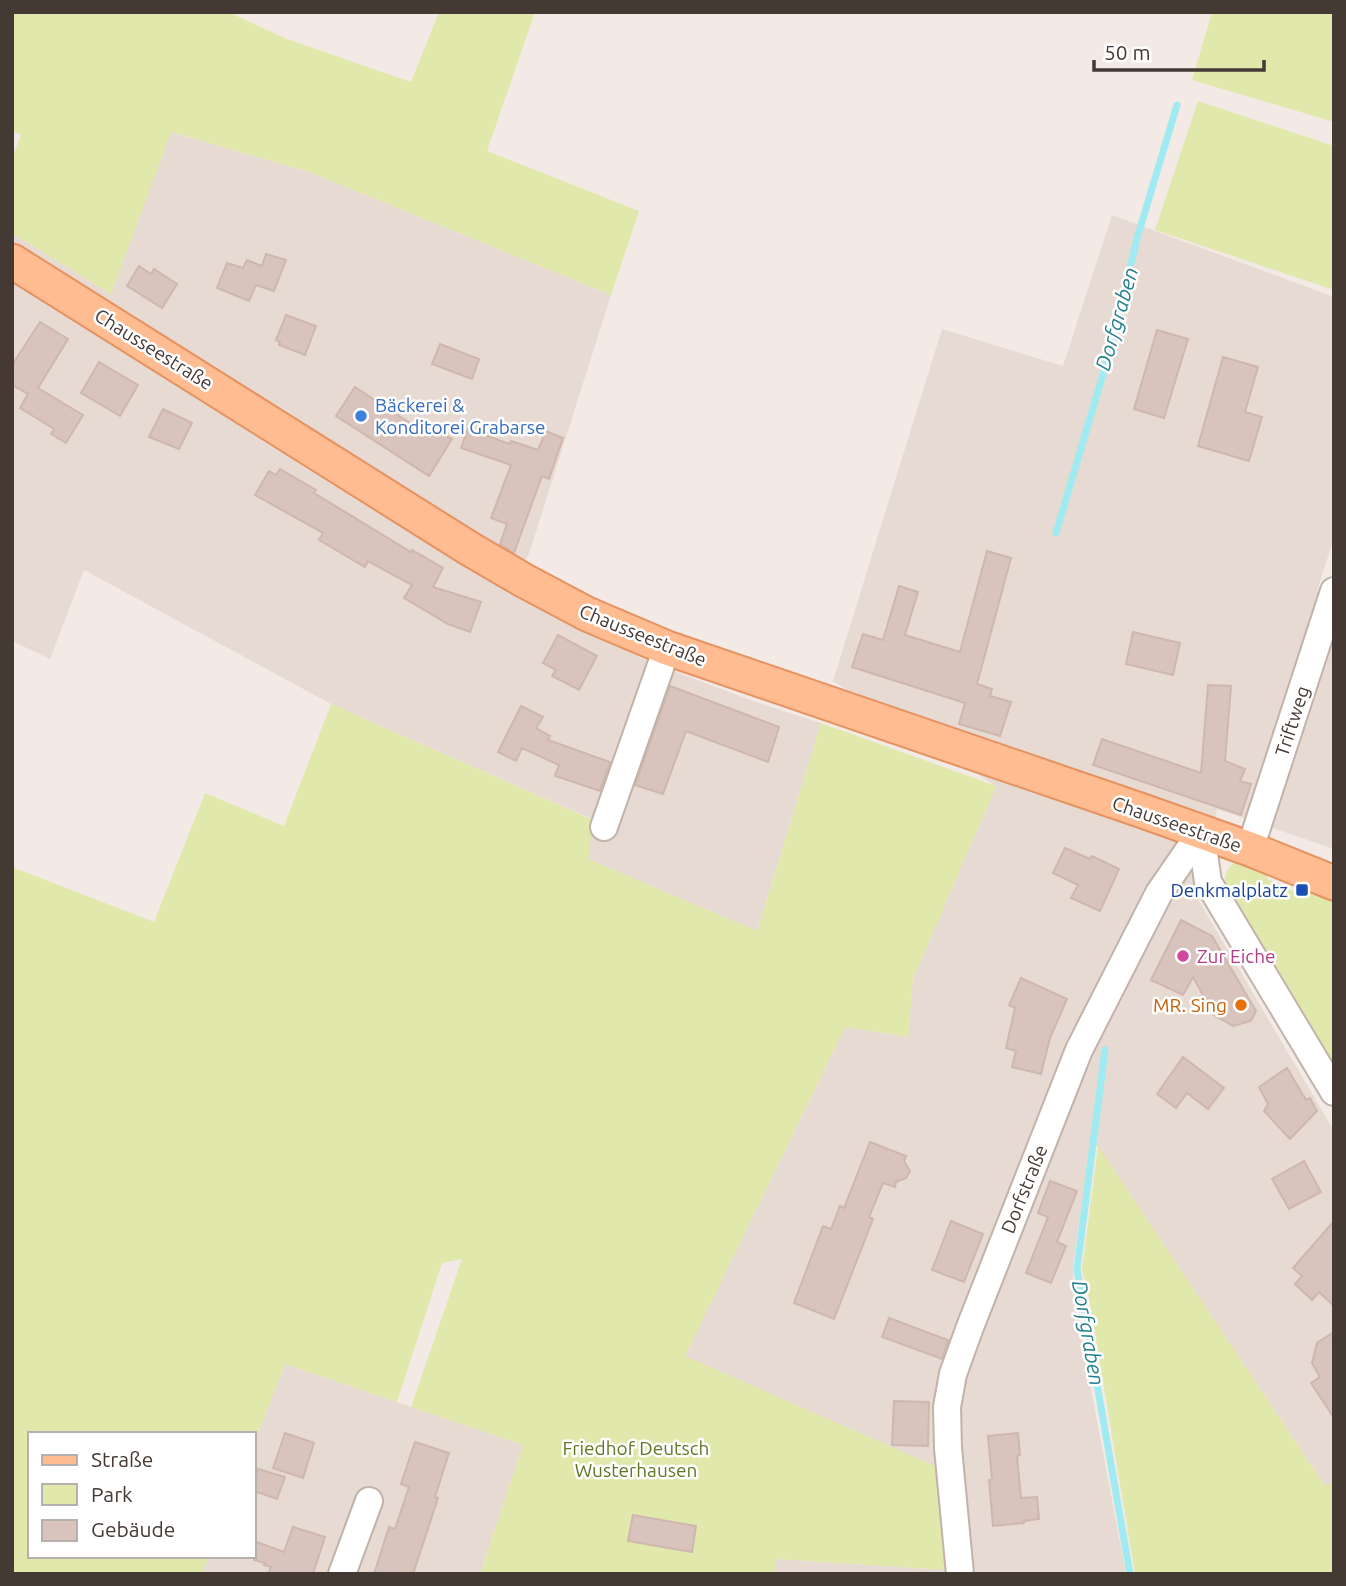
<svg xmlns="http://www.w3.org/2000/svg" width="1346" height="1586" font-family="Ubuntu,sans-serif">
<rect width="100%" height="100%" fill="#f3eae5"/>
<path fill="#e7dad2" d="M170,132L309,172L611,295L529,554L507,593L652,663L756,702L821,723L757,931L587,859L592,819L331,704L84,570L50,659L12,641V233L111,294Z
M1112,215L1334,297V538L1317,591L1334,597V849L1217,809L1196,896L1334,1131V1481L1326,1487L1097,1146L1089,1152L1073,1266L1074,1299L1126,1574H776V1559L946,1570L685,1356L845,1027L908,1037L913,979L996,786L833,681L942,329L1063,366Z
M285,1364L523,1445L480,1574H202L209,1556H254V1443Z"/>
<path fill="#e1e8ac" d="M12,12H228L287,39L411,82L439,12H535L487,151L639,211L611,295L309,172L171,132L111,294L12,233V158L21,135L12,131Z
M1212,12H1334V122L1192,80Z
M1198,101L1334,146V290L1155,230Z
M331,704L593,820L588,859L757,931L821,723L996,786L913,979L908,1037L845,1027L685,1356L939,1468L946,1570L776,1559V1574H480L523,1445L411,1407L462,1259L442,1263L397,1402L285,1364L254,1443V1434H30V1556H209L202,1574H12V867L154,922L205,793L284,826Z
M1236,862H1242L1269,873L1267,879L1304,896L1308,891L1334,902V1073L1224,884C1226,874 1226,867 1236,862Z
M1098,1146L1325,1486L1334,1481V1574H1135L1090,1303L1082,1270Z"/>
<g fill="none" stroke-linecap="round" stroke-linejoin="round">
<path stroke="#9febf1" stroke-width="7" d="M1056,533L1103,374L1138,235L1177,105
M1105,1050L1077,1269L1130,1574"/>
</g>
<path fill="#d8c4bd" stroke="#cfb7ad" stroke-width="2" d="M266,254L286,260L274,291L256,285L249,301L217,288L227,263L243,268L247,260L262,266Z
M139,266L151,274L154,269L177,284L162,308L127,286Z
M286,315L316,326L305,355L279,345L280,342L276,340Z
M40,322L68,339L38,388L83,415L66,443L51,434L54,429L20,408L28,394L12,385V365Z
M1157,330L1188,339L1164,418L1134,409Z
M440,344L479,359L472,379L432,364Z
M1223,357L1258,367L1245,412L1262,417L1249,461L1198,446Z
M99,362L138,385L120,416L81,393Z
M355,387L413,425L414,423L428,431L430,428L452,439L429,476L336,416Z
M163,409L192,423L179,449L149,437Z
M468,429L510,444L511,441L538,450L546,431L563,438L549,479L542,476L514,553L500,544L507,524L491,518L511,465L461,448Z
M280,469L316,490L314,493L411,552L412,550L443,568L433,587L481,602L470,632L448,624L404,598L412,585L368,561L365,567L319,540L323,533L255,495L269,471L276,475Z
M987,551L1011,558L977,684L992,689L990,696L1011,702L1000,736L959,724L965,703L852,667L863,634L883,640L899,586L918,592L905,635L960,652Z
M1133,632L1180,643L1173,675L1126,664Z
M558,635L597,656L579,690L552,676L556,670L543,663Z
M1208,685L1231,686L1225,761L1245,769L1240,781L1251,784L1241,815L1093,765L1102,739L1201,773Z
M670,686L779,727L768,762L686,731L663,794L635,785Z
M521,706L543,717L536,728L550,736L548,740L610,762L600,791L555,776L559,765L522,748L516,761L498,752Z
M1065,848L1090,859L1092,856L1119,869L1100,911L1071,898L1078,885L1053,873Z
M1181,920L1212,936L1256,1011L1251,1021L1233,1026L1214,1015L1193,977L1183,995L1151,980Z
M1021,978L1067,999L1050,1038L1041,1074L1012,1067L1016,1051L1006,1048L1015,1008L1009,1005Z
M1183,1057L1224,1088L1208,1109L1187,1093L1176,1108L1157,1094Z
M1287,1068L1306,1100L1310,1098L1317,1111L1290,1139L1264,1111L1268,1104L1259,1087Z
M870,1142L906,1156L904,1161L910,1171L906,1178L896,1182L895,1187L883,1183L869,1217L873,1219L834,1319L794,1303L823,1226L831,1229L840,1206L844,1208Z
M1304,1161L1321,1192L1289,1209L1272,1179Z
M1050,1181L1077,1191L1057,1242L1066,1246L1051,1283L1026,1273L1048,1217L1038,1213Z
M951,1221L983,1234L964,1282L932,1270Z
M1334,1221V1306L1319,1292L1312,1300L1295,1284L1302,1276L1293,1268Z
M889,1318L948,1340L942,1359L882,1337Z
M1334,1332V1418L1311,1383L1320,1377L1312,1363L1317,1343Z
M894,1401L929,1402L928,1446L892,1445Z
M285,1433L314,1443L303,1478L273,1468Z
M1018,1433L1020,1455L1017,1456L1021,1498L1037,1497L1039,1519L1024,1521V1523L993,1526L989,1480H992L988,1436Z
M415,1442L449,1453L435,1497L438,1498L413,1574H374L389,1527L395,1529L409,1487L401,1484Z
M258,1469L285,1477L277,1499L254,1491V1483Z
M633,1515L696,1526L692,1552L628,1541Z
M293,1527L325,1537L313,1574H268L271,1567L264,1565L265,1563L254,1560V1541L284,1552Z"/>
<g fill="none" stroke-linecap="round" stroke-linejoin="round">
<g stroke="#c1b2aa" stroke-width="30">
<path id="minor" d="M604,827L667,648
M1201,832L1208,882L1334,1092
M1250,849L1334,591
M342,1574L369,1501
M960,1574L948,1448L947,1407L953,1374L970,1327L1079,1050L1159,893L1201,832"/>
</g>
<g stroke="#e6915f" stroke-width="37">
<path id="major" d="M12,261L470,549L523,580L587,614L667,648L1140,810L1250,849L1334,883"/>
</g>
<use href="#minor" stroke="#fff" stroke-width="26"/>
<use href="#major" stroke="#ffbc91" stroke-width="33"/>
</g>
<circle fill="#3f7fe0" stroke="#fff" stroke-width="2.5" cx="361" cy="416" r="7"/>
<rect fill="#1a4fb4" stroke="#fff" stroke-width="2.5" x="1295" y="883" width="14" height="14" rx="3.5"/>
<circle fill="#d1479c" stroke="#fff" stroke-width="2.5" cx="1183" cy="956" r="7"/>
<circle fill="#e8710a" stroke="#fff" stroke-width="2.5" cx="1241" cy="1005" r="7"/>
<g text-anchor="middle" stroke-width="5" stroke-linejoin="round" paint-order="stroke">
<g font-size="19" fill="#453934" stroke="#fff">
<text transform="translate(154 349) rotate(32)" y="7">Chausseestraße</text>
<text transform="translate(643 635) rotate(22)" y="7">Chausseestraße</text>
<text transform="translate(1292 721) rotate(-72)" y="7">Triftweg</text>
<text transform="translate(1177 824) rotate(19)" y="7">Chausseestraße</text>
<text transform="translate(1024 1189) rotate(-68)" y="7">Dorfstraße</text>
</g>
<g font-size="19" fill="#366cbe" stroke="#fff" text-anchor="start">
<text x="375" y="412">Bäckerei &amp;<tspan x="375" dy="22">Konditorei Grabarse</tspan></text>
</g>
<g font-size="19" fill="#164399" stroke="#fff" text-anchor="end">
<text x="1288" y="897">Denkmalplatz</text>
</g>
<g font-size="19" fill="#b23c85" stroke="#fff" text-anchor="start">
<text x="1197" y="963">Zur Eiche</text>
</g>
<g font-size="19" fill="#c56008" stroke="#fff" text-anchor="end">
<text x="1227" y="1012">MR. Sing</text>
</g>
<g font-size="19" fill="#607826" stroke="#fff">
<text x="636" y="1455">Friedhof Deutsch<tspan x="636" dy="22">Wusterhausen</tspan></text>
</g>
<g font-size="21" font-style="italic" fill="#24818a" stroke="#fff">
<text transform="translate(1117 319) rotate(-74)" y="7">Dorfgraben</text>
<text transform="translate(1088 1333) rotate(80)" y="7">Dorfgraben</text>
</g>
</g>
<rect width="1346" height="1586" fill="none" stroke="#453934" stroke-width="28"/>
<rect x="28" y="1432" width="228" height="126" fill="#ffffff" stroke="#b5b0ae" stroke-width="2"/>
<rect x="42" y="1455" width="35" height="10" fill="#ffbc91" stroke="#b5b0ae" stroke-width="2"/>
<text x="91" y="1467" font-size="21" fill="#453934">Straße</text>
<rect x="42" y="1484" width="35" height="21" fill="#e1e8ac" stroke="#b5b0ae" stroke-width="2"/>
<text x="91" y="1502" font-size="21" fill="#453934">Park</text>
<rect x="42" y="1520" width="35" height="21" fill="#d8c4bd" stroke="#b5b0ae" stroke-width="2"/>
<text x="91" y="1537" font-size="21" fill="#453934">Gebäude</text>
<path d="M1094 60v10h170v-10" fill="none" stroke="#453934" stroke-width="3.5"/>
<text x="1104" y="60" font-size="21" fill="#453934" stroke="#ffffff" stroke-width="5" paint-order="stroke">50 m</text>
</svg>
